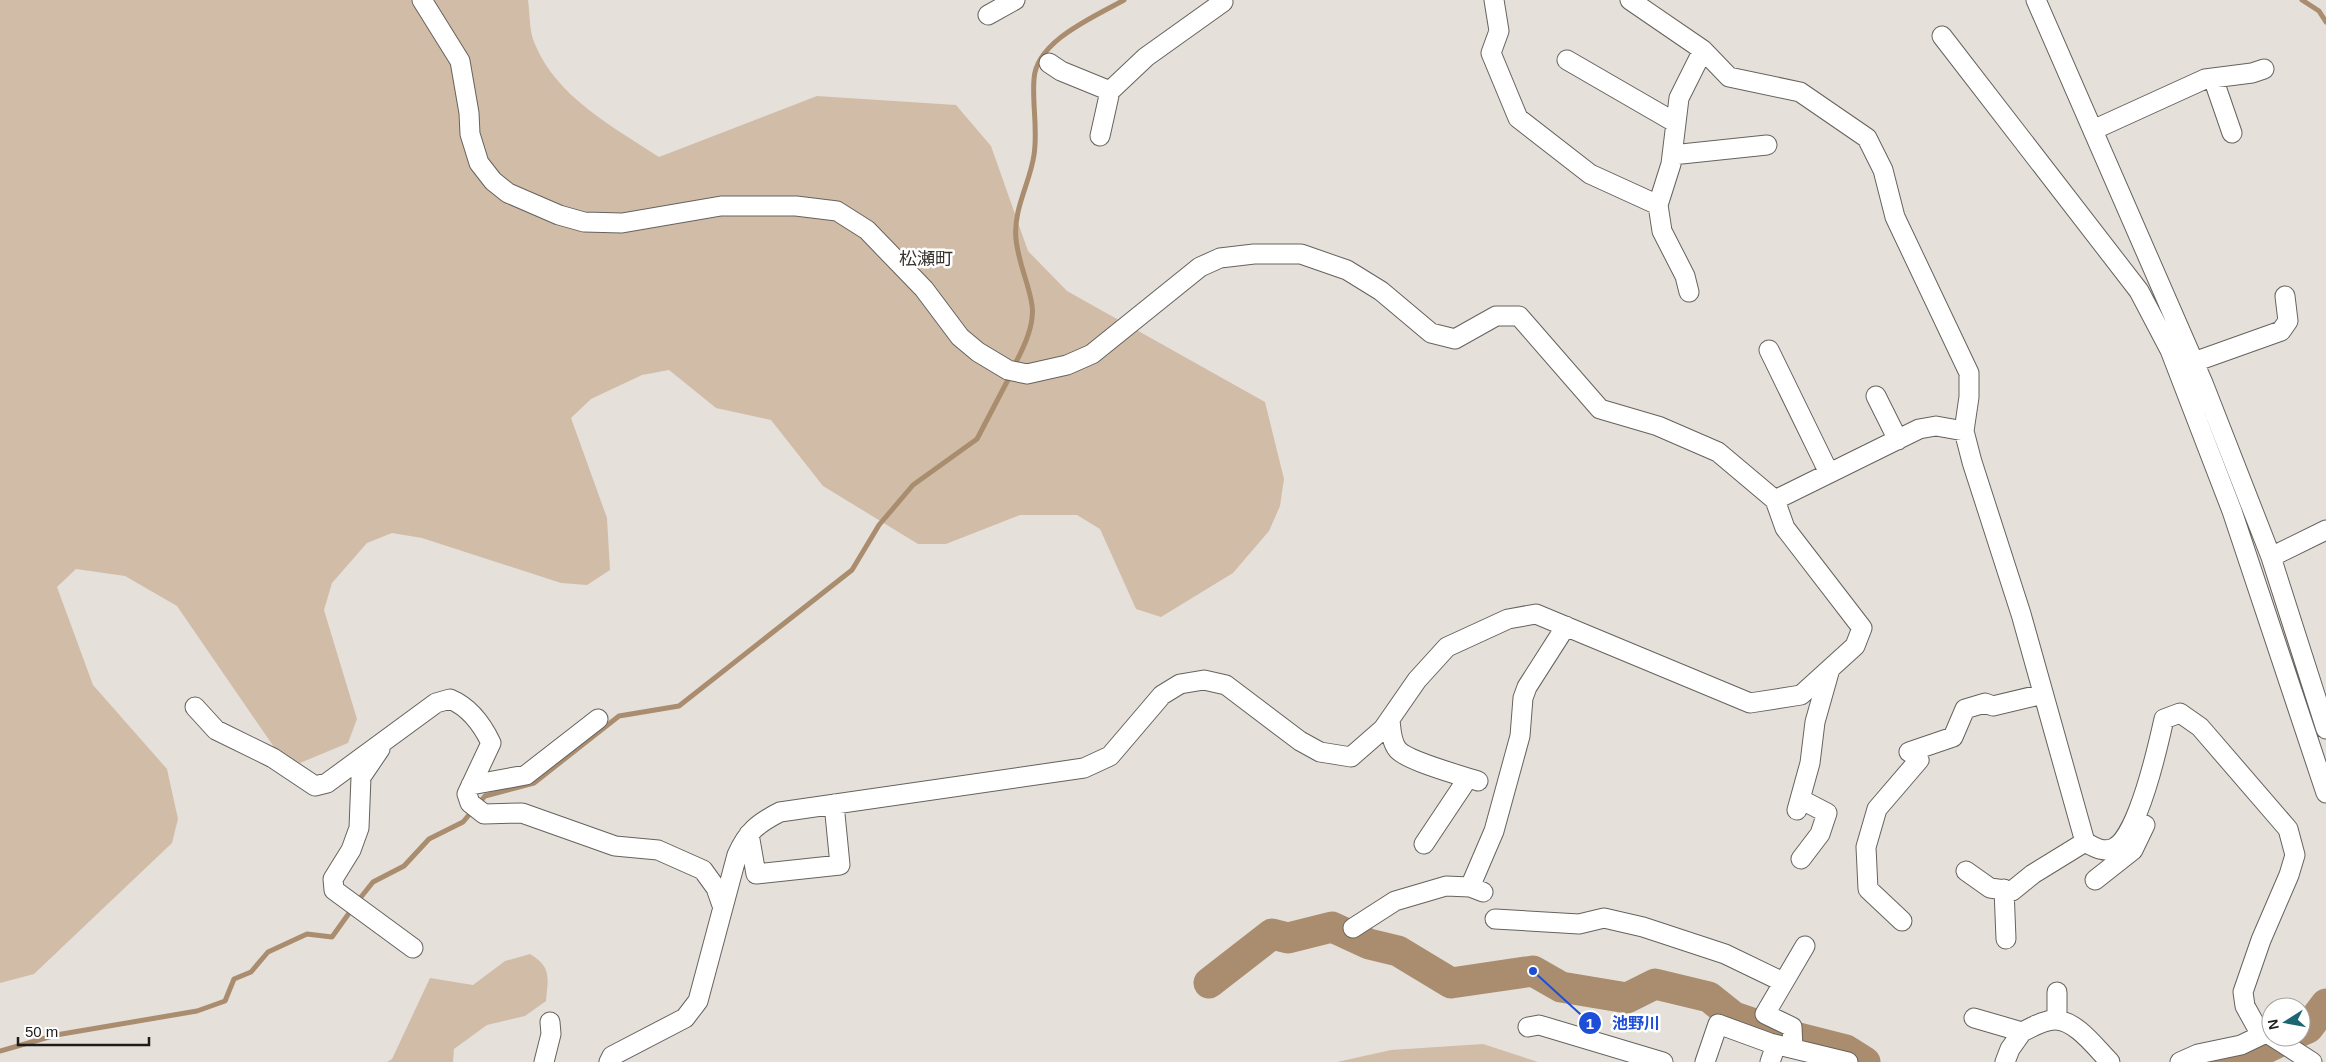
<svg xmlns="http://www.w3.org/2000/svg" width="2326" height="1062" font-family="Helvetica,'Noto Sans JP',sans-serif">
<rect width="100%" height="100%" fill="#e6e0db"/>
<path fill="#d1bda7" d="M0,0H528C530,13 529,29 534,42C556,97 612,126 659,157L817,96L956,105L991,146L1028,251L1067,291L1265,402L1284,479L1280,506L1269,531L1233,573L1161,617L1136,609L1100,529L1077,515H1020L946,544H918L823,486L771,420L716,408L669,370L642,375L591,399L571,418L607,518L610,570L587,585L561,583L422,538L392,533L367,543L332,583L324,610L357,719L348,743L300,763L276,750L177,606L125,576L76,569L57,587L93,685L167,769L178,819L172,843L34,974L0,983Z
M530,954C552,967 548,978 546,1001L525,1016L487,1025L454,1049L453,1062H387L392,1059L430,978L473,985L505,961Z
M1483,1044L1538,1062H1337L1391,1050Z"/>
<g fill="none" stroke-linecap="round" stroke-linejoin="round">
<path stroke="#a98d6e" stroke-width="5" d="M2302,0L2319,11L2326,22
M1014,366C1023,349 1035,325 1032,305C1029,284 1018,262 1016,239C1013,209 1030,183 1034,155C1038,130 1032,104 1034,79C1036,41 1094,17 1124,0
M357,902L373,882L404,866L429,839L463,822L485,796L534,783L619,716L679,706L852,570L879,525L913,485L977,439L1011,374
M0,1051L56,1035L197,1011L225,1001L234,979L251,972L268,952L307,934L332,937L352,909"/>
<path stroke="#a98d6e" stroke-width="31" d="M1209,983L1272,934L1288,938L1332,927L1369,944L1398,951L1451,983L1533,971L1561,987L1627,998L1655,984L1709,997L1734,1017L1787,1035L1846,1050L1865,1062
M2301,1031L2308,1028L2326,1004
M2215,1062L2254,1054L2289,1037"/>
<g stroke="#66625d" stroke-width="21">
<path id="minor" d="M422,0L460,61L469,113L470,134L479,163L493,181L508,193L559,215L584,222L622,223L721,206H796L837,211L867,230L924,289L960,337L978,352L1008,370L1027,374L1067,365L1092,354L1200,267L1220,258L1254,254H1301L1347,270L1381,291L1431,333L1455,339L1496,316H1519L1600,409L1658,426L1718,452L1775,500L1785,528L1862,628L1855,646L1801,695L1750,703L1536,614L1508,619L1447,647L1417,680L1383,729L1351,757L1320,752L1300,741L1226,685L1204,680L1180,684L1162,695L1110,756L1084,768L780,812C758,823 747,832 737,855L698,1001L685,1018L612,1056L609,1062
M1494,0L1499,31L1491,53L1518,118L1590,174L1658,205L1671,164L1679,98L1703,50
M1630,0L1703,50L1729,77L1800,92L1867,138L1883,170L1895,217L1969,373V397L1964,431L1972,462L2021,614L2085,842C2094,847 2103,853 2114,848C2138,836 2158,746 2164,719L2180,713L2200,727L2288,829L2295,855L2289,875L2261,940L2243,992L2245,1006L2256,1026L2312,1062
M2036,0L2203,383L2271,557L2326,729
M988,15L1015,0
M1942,36L2139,291L2170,350L2232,511L2326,793
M1567,60L1676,123
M1049,63L1061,71L1110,91
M2213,78L2232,133
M2093,130L2205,79L2252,73L2264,69
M1100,136L1110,91L1146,57L1223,2L1222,0
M1672,155L1767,145
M1658,205L1662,231L1685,276L1689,292
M1769,350L1829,473
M2194,362L2281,331L2288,321L2285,296
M1876,396L1898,440
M1775,500L1919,429L1936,426L1964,431
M2271,557L2326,530
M195,707L216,730L273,758L315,786L327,783L436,703L450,699C469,707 482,724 491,743L467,794L470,803L484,814L522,813L615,846L658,850L703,870L716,888L723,908
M1390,720C1391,729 1391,742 1398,750C1408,761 1462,776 1478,781
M380,749L361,777L359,828L351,850L333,879L334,890L413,948
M1909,752L1953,737L1965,709L1985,703L1993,706L2043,694
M471,785L526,775L598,719
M1800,799L1827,813L1820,834L1801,859
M1797,810L1810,763L1815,722L1830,669
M749,834L756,874L840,865L834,804
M1424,844L1468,778
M1966,871L1990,888L2012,891L2033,874L2085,842
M2095,880L2133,850L2145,825
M1470,887L1494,831L1520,736L1523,698L1527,687L1566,626
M2004,889L2006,939
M1495,919L1579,924L1604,918L1643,927L1725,954L1783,982
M1902,921L1868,889L1866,847L1877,809L1919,760L1914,751
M1353,928L1395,901L1446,886L1470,887L1483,892
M1974,1018L2022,1032C2033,1027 2043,1020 2055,1020C2076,1020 2096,1048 2110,1062
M2057,1020V992
M1528,1027L1539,1025L1663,1062
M1793,1048L1792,1027L1765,1014L1805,946
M544,1062L551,1034L550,1022
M1705,1062L1718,1024L1770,1043L1848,1062
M1770,1062L1776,1045
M2005,1062L2010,1049L2022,1032
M2180,1062L2198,1054L2241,1045L2266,1033"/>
</g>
<use href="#minor" stroke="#fff" stroke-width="19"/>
</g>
<g text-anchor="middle" stroke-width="5" stroke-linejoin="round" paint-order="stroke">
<g font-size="18" fill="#36322d" stroke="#fff">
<text x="926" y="265">松瀬町</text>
</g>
</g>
<path fill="none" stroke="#1d4ed8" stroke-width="2" d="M1533 971L1590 1023"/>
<g fill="#1d4ed8" stroke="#fff" stroke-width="2">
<circle cx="1533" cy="971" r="5"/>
<circle cx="1590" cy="1023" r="12"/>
</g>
<g font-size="15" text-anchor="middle" font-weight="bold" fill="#fff">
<text x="1590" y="1029">1</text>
</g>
<g font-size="16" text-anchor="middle" font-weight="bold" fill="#1d4ed8" stroke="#fff" stroke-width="5" stroke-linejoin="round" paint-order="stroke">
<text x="1636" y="1029">池野川</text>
</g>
<g transform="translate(2286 1022) rotate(259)"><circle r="24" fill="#ffffff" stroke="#a5a4a3"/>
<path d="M0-4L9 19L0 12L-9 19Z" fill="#1b6671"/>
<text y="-8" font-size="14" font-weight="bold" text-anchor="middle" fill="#1e1c1a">N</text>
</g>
<path d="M18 1037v8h131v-8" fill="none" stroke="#1e1c1a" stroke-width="2.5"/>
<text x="25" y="1037" font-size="15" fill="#1e1c1a" stroke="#ffffff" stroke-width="4" paint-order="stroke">50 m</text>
</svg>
